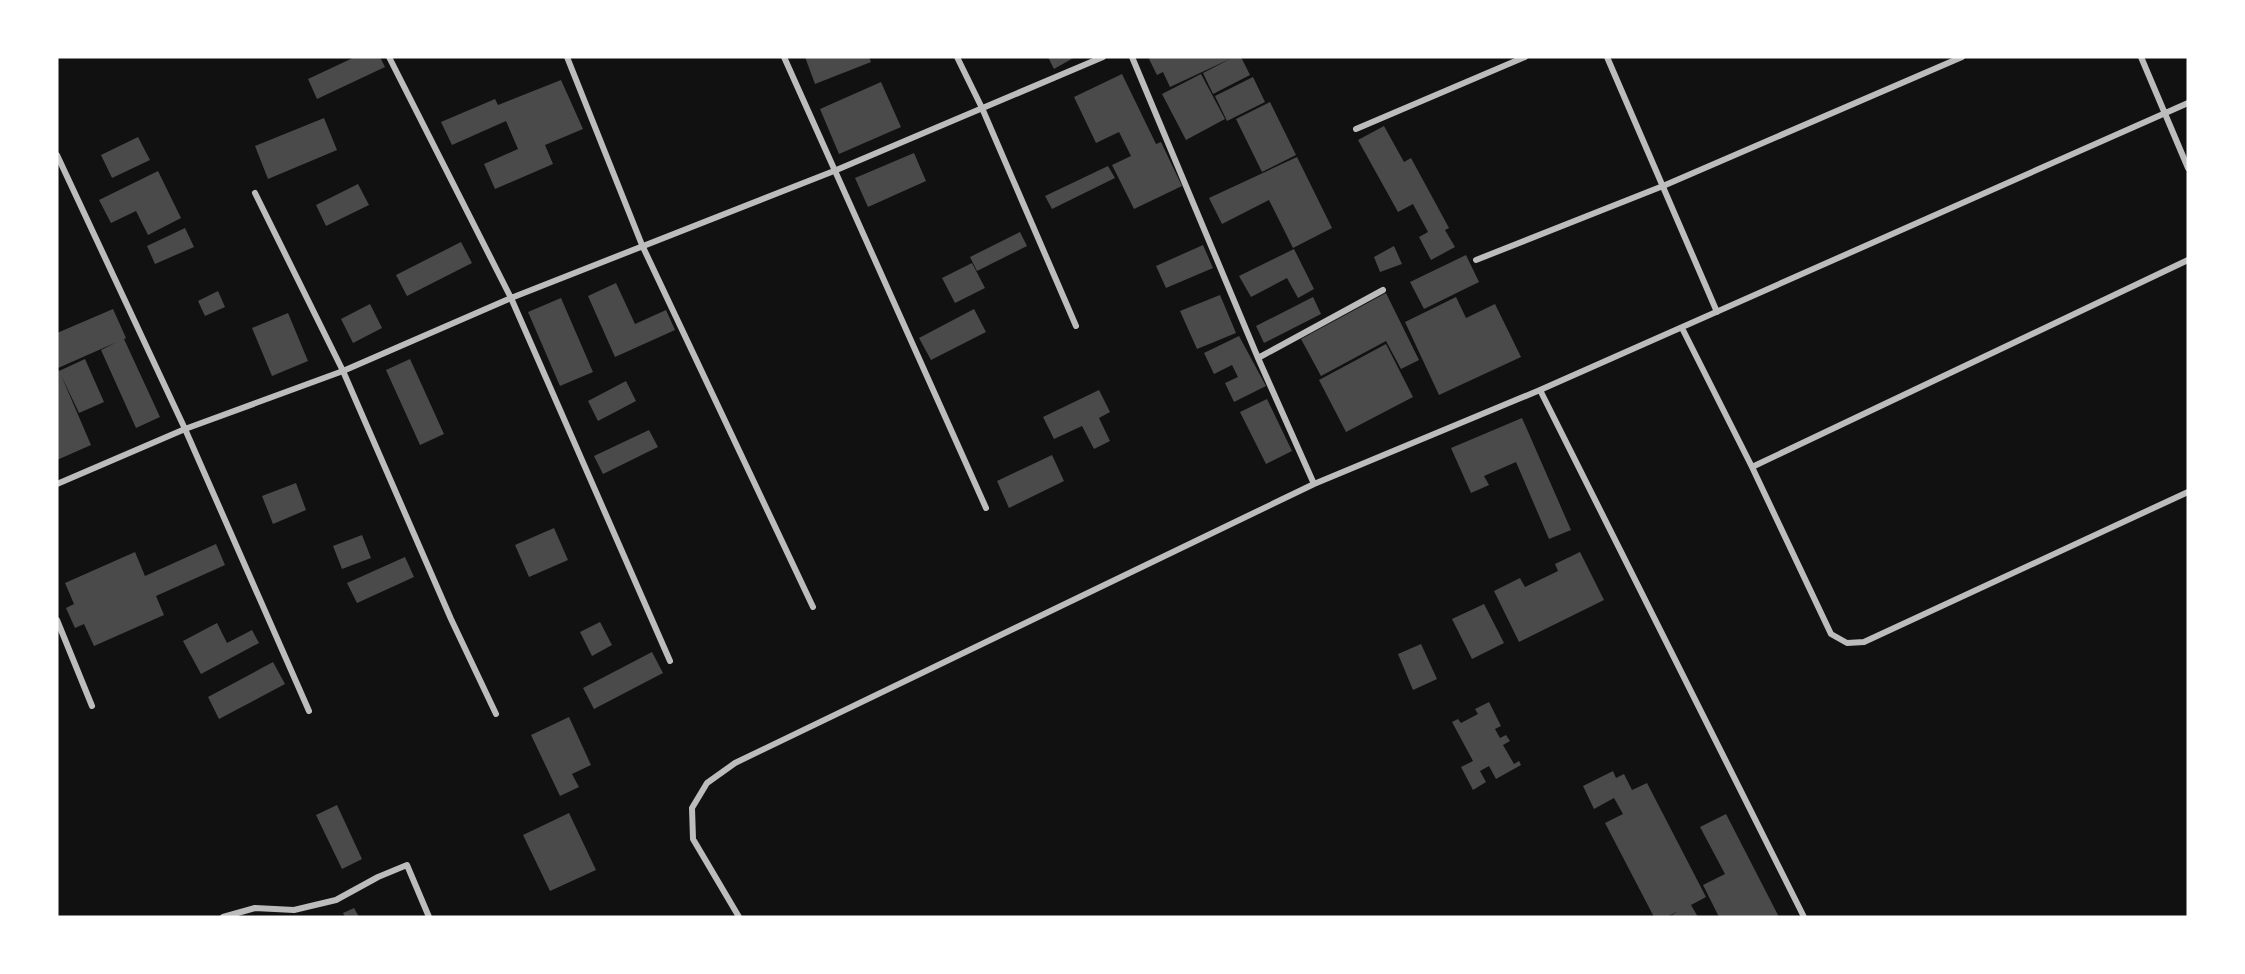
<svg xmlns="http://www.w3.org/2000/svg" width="2245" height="974" font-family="Inter,sans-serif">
<rect width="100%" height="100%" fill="#111"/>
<path fill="#4a4a4a" d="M355,57H380L385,67L317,99L308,79Z
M805,57H869L871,62L815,84Z
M1048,57H1075L1054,69Z
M1152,57H1241L1250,75L1213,94L1203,73L1232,58L1170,87L1163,72L1157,75L1149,59Z
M1122,74L1156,144L1161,142L1182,186L1134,209L1112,165L1131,156L1119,132L1096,143L1074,97Z
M1201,74L1225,119L1186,140L1162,94Z
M1253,77L1265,102L1227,121L1215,96Z
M561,80L583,129L545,145L553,164L495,189L484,164L518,149L506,121L452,145L441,122L495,99L498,105Z
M881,82L901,127L839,154L820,109Z
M1270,102L1296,155L1262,172L1236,119Z
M324,118L337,150L268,179L255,146Z
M1384,126L1404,162L1411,158L1449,228L1445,230L1455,247L1431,260L1419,237L1428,232L1413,204L1398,212L1358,140Z
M138,137L150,160L112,178L101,155Z
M914,153L926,181L868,207L855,178Z
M1297,157L1332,228L1293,248L1269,200L1222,224L1209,198Z
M1108,166L1115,178L1052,209L1045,196Z
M158,171L181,218L148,235L136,211L111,223L99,200Z
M358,184L369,205L326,226L316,205Z
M185,228L194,247L155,264L147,246Z
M1020,232L1027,246L977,271L970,257Z
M461,242L472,263L407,296L396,275Z
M1203,245L1213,268L1166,288L1156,266Z
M1394,246L1402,264L1380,272L1374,257Z
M1294,249L1314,289L1298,298L1287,278L1251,297L1239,276Z
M1466,255L1479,282L1424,309L1410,282Z
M972,263L985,288L955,303L942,278Z
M616,283L635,324L666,310L675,330L615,357L588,296Z
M218,291L225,307L205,316L198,301Z
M1386,293L1419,360L1401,369L1386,341L1321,376L1301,339Z
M1220,295L1236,333L1197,349L1180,311Z
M1313,297L1321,314L1264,343L1256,326Z
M1456,297L1466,318L1495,304L1521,357L1439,395L1405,322Z
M561,298L593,372L560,386L528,312Z
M370,304L382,328L353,343L341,319Z
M113,309L126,338L124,339L160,417L136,428L101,350L117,342L58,368L59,371L85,359L104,402L79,413L61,375L91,445L57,460V333Z
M974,309L986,332L931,360L919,338Z
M288,313L308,361L272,376L252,328Z
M1239,336L1266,386L1234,402L1225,383L1238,377L1232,365L1214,374L1204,353Z
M1386,344L1413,397L1346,432L1319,380Z
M410,359L444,434L420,445L386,370Z
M626,381L636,401L598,421L588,401Z
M1099,390L1110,412L1099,418L1110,441L1094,449L1082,426L1054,439L1043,417Z
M1267,399L1292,451L1266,464L1240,412Z
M1522,418L1571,530L1549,539L1516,462L1484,476L1489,485L1471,493L1451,448Z
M649,430L658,447L603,474L594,456Z
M1052,455L1064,481L1009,508L997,481Z
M296,483L306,510L273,524L262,496Z
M554,528L568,560L529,577L515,545Z
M362,535L371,558L342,569L333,546Z
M216,544L225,565L156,596L164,615L94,646L84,624L75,628L66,608L74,604L65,583L135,552L145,576Z
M1580,552L1604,600L1519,642L1494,591L1520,578L1525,587L1558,571L1555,564Z
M405,557L414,577L357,603L347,583Z
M1484,604L1504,643L1472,659L1452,619Z
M600,622L612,645L592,656L580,632Z
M217,623L227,643L252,630L259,643L201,674L183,641Z
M1421,644L1437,679L1413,690L1398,654Z
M652,652L663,673L594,709L583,688Z
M273,662L285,684L219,719L208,697Z
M1489,702L1501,726L1495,729L1500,738L1506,735L1510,741L1503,745L1514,764L1519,761L1521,765L1496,779L1489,766L1480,771L1486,782L1473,790L1461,767L1473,761L1452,722L1458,719L1461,723L1478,714L1475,709Z
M569,717L591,765L572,774L579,787L560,796L531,735Z
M1613,771L1616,778L1624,774L1632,790L1647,783L1706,897L1691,905L1698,917H1669L1678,911L1667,917H1654L1605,823L1623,814L1614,798L1594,809L1583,786Z
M337,805L362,859L342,869L316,815Z
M569,813L596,870L550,891L523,835Z
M1726,814L1779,917H1719L1703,885L1725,874L1700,827Z
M354,908L359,917H345L343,913Z"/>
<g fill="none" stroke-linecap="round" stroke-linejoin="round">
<path stroke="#bcbcbc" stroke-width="6" d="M389,57L511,298L670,661
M567,57L642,245L813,607
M784,57L986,508
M957,57L982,108L1076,326
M1132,57L1258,358L1314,484
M1607,57L1717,312
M2141,57L2188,168
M1356,129L1525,57
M57,155L185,429L309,711
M255,193L343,371L451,619L496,714
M1476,260L1663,186L1962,57
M1682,328L1752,467L1831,634L1847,643L1864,642L2188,492
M1258,358L1383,290
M1540,390L2188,103
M1752,467L2188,260
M57,484L185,429L343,371L511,298L834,171L1103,57
M57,620L92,706
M223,917L255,908L294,910L336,900L378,877L407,865L429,917
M739,917L693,839L692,808L707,783L735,763L1314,484L1540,390L1804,917"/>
</g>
<rect width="2245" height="974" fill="none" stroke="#ffffff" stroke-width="117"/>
</svg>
